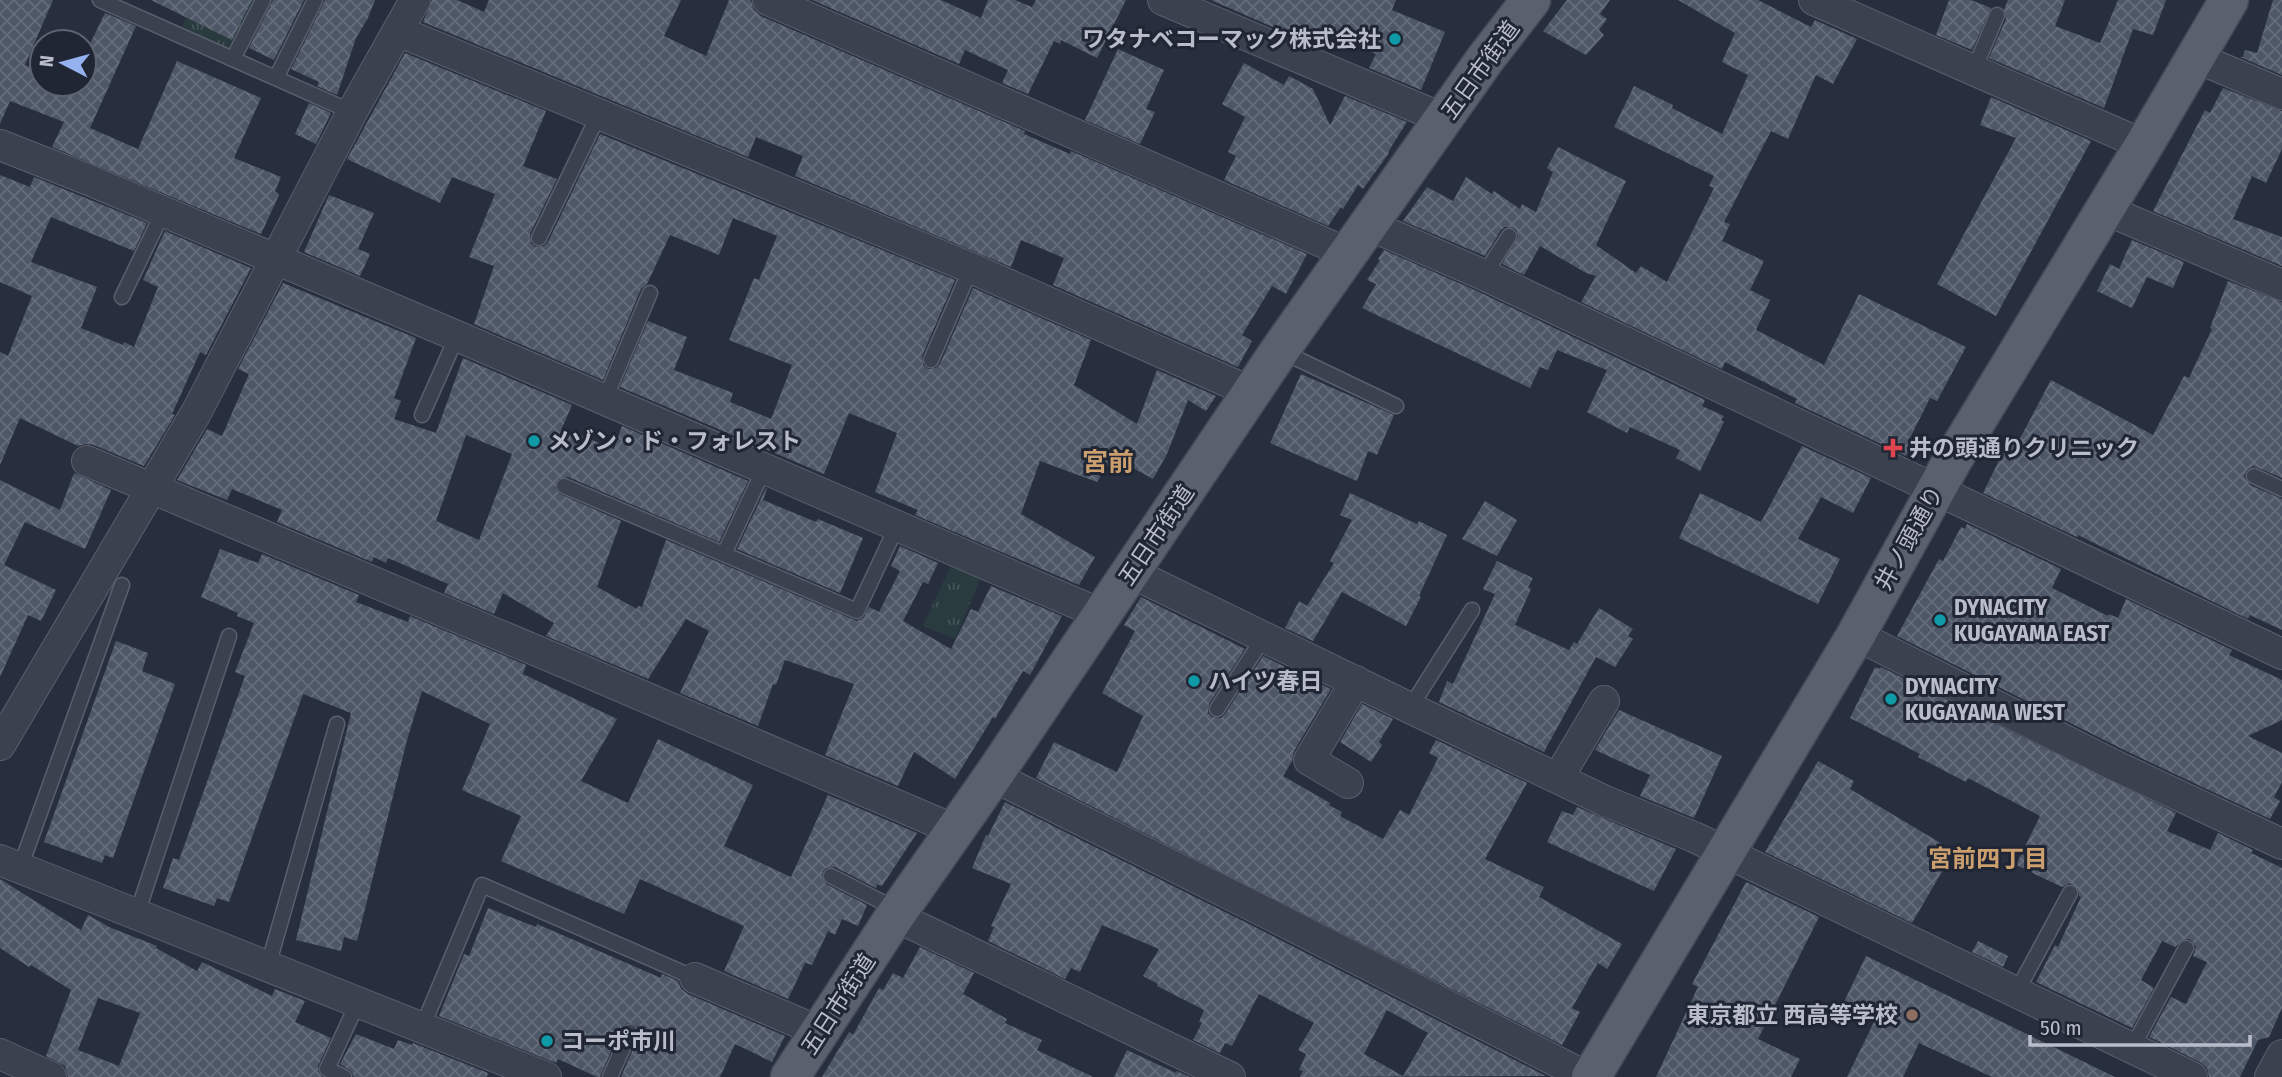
<svg xmlns="http://www.w3.org/2000/svg" width="2282" height="1077" font-family="'Fira Sans Condensed','Noto Sans JP',sans-serif">
<defs>
<pattern id="grass-tufts" width="24" height="20" patternUnits="userSpaceOnUse" patternTransform="scale(1.75)"><rect width="24" height="20" fill="#293b3f"/><path d="M3 7l-1-3M5 7V3M7 7l1-3M15 17l-1-3M17 17v-4M19 17l1-3" fill="none" stroke="#465559"/></pattern>
<pattern id="building-cross-hatch" width="8" height="8" patternUnits="userSpaceOnUse" patternTransform="scale(1.75)"><rect width="8" height="8" fill="#4e5767"/><path d="M0 0l8 8M0 8l8-8" fill="none" stroke="#656d7b"/></pattern>
</defs>
<rect width="100%" height="100%" fill="#272f3e"/>
<path fill="url(#grass-tufts)" d="M194,0H255L229,51L181,29Z
M952,563L982,575L955,639L923,626Z"/>
<path fill="url(#building-cross-hatch)" fill-rule="evenodd" d="M0,0H53L25,65L42,72V84H73L84,88V56L105,13L136,26L90,128L138,149L177,61L261,98L234,158L281,177L275,191L279,195L261,234L52,147L64,122L10,101L0,124Z
M151,0H252L232,40Z
M273,0H304L274,60L249,48Z
M325,0H375L368,18L356,38L337,95L317,86L319,82L291,69Z
M432,0H457L484,12L489,0H681L664,36L706,56L729,0H751L754,10L761,16L1025,131L1024,134L1070,154L1071,151L1307,254L1286,294L1272,286L1242,335L1252,341L1238,367L1053,285L1064,258L1021,240L1011,267L795,176L803,156L756,137L748,157L423,22Z
M812,0H941L981,18L988,0H1015L1032,7L1036,0H1126L1097,58L1061,40L1060,44L1054,41L1028,94L1002,83L1008,70L965,50L959,64Z
M1211,0H1396L1392,10L1445,32L1421,90L1369,68L1376,54L1314,30L1307,42Z
M1567,0H1610L1600,14L1607,19L1599,30L1604,35L1586,55L1543,31Z
M1678,0H1758L1811,27L1815,20L1857,39L1833,84L1816,75L1788,139L1771,131L1724,222L1730,224L1722,241L1764,261L1750,290L1770,300L1756,330L1824,365L1859,294L1966,347L1937,401L1930,398L1910,438L1914,440L1906,456L1795,403L1797,399L1725,362L1722,369L1581,302L1596,276L1586,273L1540,246L1524,275L1502,264L1518,237L1517,231L1514,228L1505,227L1501,230L1485,256L1403,221L1427,187L1453,201L1466,177L1492,194L1494,191L1520,209L1522,204L1536,212L1553,172L1547,168L1558,147L1626,181L1596,245L1636,273L1641,266L1667,282L1714,188L1709,186L1714,176L1614,127L1634,86L1673,105L1672,108L1722,134L1748,75L1722,62L1735,33Z
M1949,0H1971L1991,8L1972,50L1936,35Z
M2008,0H2065L2055,26L2100,43L2118,0H2166L2153,35L2133,29L2104,108L1989,58L2006,19L2004,9Z
M2273,0H2282V75L2240,57H2243L2245,50L2257,53Z
M1118,49L1164,70L1146,109L1155,112L1140,144L1085,120Z
M405,53L546,111L523,166L557,179L530,234L531,243L535,247L544,246L548,242L600,134L955,280L922,356L923,365L928,369L936,368L940,364L973,288L1091,340L1074,385L1137,424L1157,370L1216,396L1206,411L1188,400L1167,454L1153,479L1113,457L1097,482L1040,461L1021,514L1095,557L1079,585L915,515L918,510L875,492L897,433L849,413L824,474L620,387L648,321L687,337L674,370L733,393L730,402L771,419L792,365L729,340L754,278L759,280L777,236L733,218L719,255L670,235L647,284L641,289L603,380L474,324L494,266L469,257L495,194L452,177L440,203L347,159Z
M1244,63L1284,85L1289,76L1313,89L1330,125L1345,96L1407,122L1388,152L1389,153L1363,189L1358,185L1343,209L1341,207L1328,226L1224,180L1236,156L1228,152L1245,117L1222,104Z
M2223,88L2282,111V149L2266,183L2252,176L2233,219L2282,237V266L2153,211L2205,110L2210,113Z
M1991,97L2091,141L1996,316L1937,284L2016,138L1980,125Z
M309,103L331,113L316,144L295,134Z
M0,175L30,187L34,177L147,223L134,251L51,217L31,262L97,287L81,328L123,345L124,342L134,347L158,287L143,280L165,231L251,268L206,355L200,352L172,414L175,415L144,466L94,445L86,444L78,446L20,418L0,465V352L8,356L32,296L0,282Z
M329,195L374,213L358,249L370,254L360,276L304,252Z
M2132,240L2184,262L2173,288L2147,277L2132,308L2097,291L2110,264L2119,269Z
M1384,250L1477,291L1705,400L1702,406L1724,416L1721,420L1724,422L1700,471L1676,458L1680,450L1630,427L1627,433L1587,412L1607,370L1557,350L1548,370L1540,367L1530,388L1362,308L1376,284L1367,280L1380,260L1378,259Z
M2228,281L2282,302V478L2254,466L2248,469L2244,476L2250,485L2282,499V630L2250,615L2248,619L2078,535L2077,537L1983,493L2009,440L2017,444L2051,380L2153,435L2184,376L2189,378L2212,329L2210,328Z
M283,283L416,338L394,398L401,401L394,419L436,433L463,358L572,405L562,428L614,449L622,426L748,481L719,542L568,477L558,479L555,488L560,494L621,521L597,587L637,609L638,606L642,607L666,540L857,621L863,618L869,607L879,612L900,571L891,566L900,546L938,563L928,584L923,582L903,621L951,649L971,609L978,612L991,586L1062,616L1030,675L1023,671L995,719L993,717L955,779L914,752L898,786L825,755L854,684L785,660L776,685L773,684L758,726L680,693L709,631L686,619L648,679L546,636L554,623L503,593L494,614L444,593L448,584L388,558L386,563L374,557L372,562L277,522L282,510L232,489L227,500L177,480L207,429L222,436L249,374L238,369ZM466,435L512,454L479,540L436,521Z
M1301,374L1394,415L1377,455L1368,451L1357,481L1270,443Z
M1802,446L1871,478L1853,513L1821,497L1798,539L1840,559L1818,604L1679,538L1700,493L1761,522Z
M74,473L111,490L85,549L25,522L4,565L56,590L41,621L28,615L0,677V480L60,510Z
M766,488L767,489L763,500L816,522L818,519L863,538L840,593L737,549Z
M1350,493L1417,524L1419,521L1447,535L1419,596L1421,597L1406,626L1342,592L1313,641L1285,628L1299,601L1307,606L1334,563L1330,561L1352,520L1340,515Z
M1485,501L1517,520L1497,556L1462,539Z
M1967,524L2061,569L2052,588L2108,616L2109,614L2118,618L2126,599L2232,650L2229,655L2282,680V720L2248,736L2282,753V782L2274,797L2280,801L2270,819L2124,750L1897,636L1939,559L1943,561L1961,527L1965,529Z
M220,549L258,563L262,554L359,595L356,602L408,622L410,616L526,665L523,674L617,719L581,781L628,803L658,739L753,785L724,846L791,877L828,795L917,833L882,886L877,884L876,888L835,867L826,868L823,871L822,877L826,884L867,905L858,926L842,919L835,935L828,931L812,965L805,963L788,999L724,971L744,926L640,879L624,914L501,861L521,816L462,790L490,724L422,691L407,740L357,941L344,937L341,951L296,940L351,713L303,694L229,902L217,898L214,906L163,888L173,858L179,860L245,676L235,672L254,623L237,616L238,613L201,597Z
M1497,561L1533,578L1528,587L1531,589L1515,625L1569,650L1574,642L1577,644L1599,608L1633,629L1628,636L1633,639L1615,667L1596,657L1544,752L1439,702L1447,681L1453,684L1495,594L1483,589Z
M1141,597L1245,649L1209,704L1208,713L1212,717L1221,718L1225,714L1263,656L1331,689L1294,751L1292,761L1283,776L1330,803L1329,805L1342,812L1340,816L1383,839L1400,810L1409,815L1438,758L1429,753L1436,740L1527,783L1485,859L1544,887L1539,897L1622,944L1607,969L1598,963L1572,1008L1580,1012L1562,1045L1036,778L1054,742L1117,772L1143,716L1102,693L1135,631L1124,625Z
M116,641L148,653L142,671L175,684L113,858L105,855L102,863L44,842Z
M1875,667L1880,669L1881,667L2176,813L2167,831L2210,850L2218,833L2253,850L2251,853L2282,868V1008L2269,1037L2258,1040L2240,1077H2209L2207,1068L2200,1062L2149,1037L2171,997L2186,1004L2207,962L2193,956L2196,947L2190,939L2182,940L2175,947L2162,941L2141,980L2154,988L2132,1028L2036,982L2055,945L2058,947L2081,897L2079,896L2078,889L2070,883L2062,887L2016,865L2040,816L1968,778L1966,782L1918,757L1920,754L1850,718Z
M1362,704L1393,719L1379,742L1382,745L1371,762L1340,742Z
M1619,710L1722,756L1694,818L1640,796L1650,775L1595,750Z
M1818,761L1854,781L1850,789L1954,851L1912,923L1765,852Z
M1005,802L1259,929L1546,1076L1300,1077L1303,1071L1299,1070L1306,1054L1298,1050L1314,1023L1259,994L1232,1046L1225,1043L1220,1053L1193,1040L1202,1023L1199,1022L1204,1010L1157,986L1158,984L1143,976L1159,949L1102,925L1080,972L1071,968L1065,979L988,941L994,927L991,926L1011,884L972,868L986,835L988,836ZM1387,1010L1428,1033L1403,1076L1364,1054Z
M1577,807L1676,849L1654,891L1547,842L1562,811L1573,815Z
M0,879L81,930L88,915L109,927L157,946L156,948L197,971L202,962L272,996L275,989L305,1001L295,1022L331,1038L318,1066V1071L322,1077H68L65,1066L46,1056L71,990L31,965L29,967L0,948ZM98,998L140,1013L119,1066L78,1050Z
M1746,882L1819,917L1758,1039L1800,1059L1791,1077H1656L1698,987L1692,984Z
M488,908L536,927L537,924L661,978L662,974L678,981L681,989L688,994L785,1036L772,1062L735,1044L720,1077H621L640,1032L637,1026L628,1023L621,1028L600,1077H597L558,1059L556,1063L439,1016L464,954L469,956Z
M1978,941L2008,956L2003,967L1972,952Z
M920,947L974,973L963,994L1007,1019L1005,1023L1042,1040L1037,1050L1093,1077H822L849,1032L853,1035L879,988L883,990L893,973L903,978Z
M1866,956L1961,1002L2115,1077H1992L1919,1043L1903,1077H1847L1874,1022L1842,1006Z
M356,1034L394,1049L398,1040L412,1045L413,1043L488,1073L487,1077H354L351,1071L340,1064Z
M1127,1050L1176,1073L1177,1071L1190,1077H1114Z"/>
<g fill="none" stroke-linecap="round" stroke-linejoin="round">
<g stroke="#595f6c" stroke-width="17">
<path id="service" d="M100,0L352,112
M233,59L263,0
M1974,70L1997,15
M276,78L315,0
M539,238L599,114
M1484,275L1509,236
M122,297L163,212
M1281,351L1396,406
M931,360L971,268
M605,399L650,293
M422,415L457,336
M2254,476L2282,489
M564,486L857,611L897,526
M724,554L764,469
M1410,708L1472,610
M1217,709L1264,637
M20,868L122,585
M831,876L898,910
M137,914L229,636
M268,966L337,724
M2016,993L2070,893
M422,1028L482,885L695,978
M2132,1048L2186,948
M344,1077L327,1069L358,1002
M610,1077L630,1032"/>
</g>
<g stroke="#595f6c" stroke-width="32">
<path id="minor" d="M768,0L1329,245L1347,257
M1163,0L1444,119
M1814,0L2144,145
M398,31L971,268L1251,392
M2195,57L2282,94
M0,145L89,180L457,336L1101,614
M2104,209L2282,285
M1369,225L1484,275L2282,654
M87,461L568,664L955,830
M1130,572L1410,708L1605,801L1694,837L2192,1077
M1856,635L2116,766L2282,844
M0,745L196,413L352,112L415,0
M993,776L1267,913L1587,1077
M1558,778L1604,701
M1348,783L1309,760L1356,681
M0,860L546,1077
M895,916L1230,1077
M695,978L818,1031
M0,1054L51,1077
M2270,1077L2282,1055"/>
</g>
<g stroke="#454a57" stroke-width="41">
<path id="primary" d="M790,1077L895,916L993,776L1280,350L1486,58L1531,0
M1591,1077L1856,635L1952,461L2144,145L2229,0"/>
</g>
<use href="#service" stroke="#3b414e" stroke-width="14"/>
<use href="#minor" stroke="#3b414e" stroke-width="30"/>
<use href="#primary" stroke="#59606e" stroke-width="38"/>
</g>
<g fill="#0f9aa8" stroke="#202633" stroke-width="2.5">
<circle cx="1395" cy="39" r="7"/>
<circle cx="534" cy="441" r="7"/>
<circle cx="1940" cy="620" r="7"/>
<circle cx="1194" cy="681" r="7"/>
<circle cx="1891" cy="699" r="7"/>
<circle cx="547" cy="1041" r="7"/>
</g>
<path fill="#e0444e" stroke="#202633" stroke-width="2.5" d="M1889.5 437.5h7v7h7v7h-7v7h-7v-7h-7v-7h7z"/>
<circle fill="#8d6e63" stroke="#202633" stroke-width="2.5" cx="1912" cy="1015" r="7"/>
<g text-anchor="middle" stroke-width="6" stroke-linejoin="round" paint-order="stroke">
<g font-size="23" font-weight="bold" fill="#b8bdc9" stroke="#202633" text-anchor="start">
<text x="1381" y="47" text-anchor="end">ワタナベコーマック株式会社</text>
<text x="548" y="449">メゾン・ド・フォレスト</text>
<text x="1909" y="456">井の頭通りクリニック</text>
<text x="1954" y="615">DYNACITY<tspan x="1954" dy="26">KUGAYAMA EAST</tspan></text>
<text x="1208" y="689">ハイツ春日</text>
<text x="1905" y="694">DYNACITY<tspan x="1905" dy="26">KUGAYAMA WEST</tspan></text>
<text x="1898" y="1023" text-anchor="end">東京都立 西高等学校</text>
<text x="561" y="1049">コーポ市川</text>
</g>
<g font-size="23" fill="#b8bdc9" stroke="#202633">
<text transform="translate(1480 70) rotate(-54)" y="8">五日市街道</text>
<text transform="translate(1156 535) rotate(-56)" y="8">五日市街道</text>
<text transform="translate(1909 538) rotate(-61)" y="8">井ノ頭通り</text>
<text transform="translate(838 1004) rotate(-57)" y="8">五日市街道</text>
</g>
<g font-size="24" font-weight="bold" fill="#cc9f6f" stroke="#202633">
<text x="1988" y="867">宮前四丁目</text>
</g>
<g font-size="26" font-weight="bold" fill="#cc9f6f" stroke="#202633">
<text x="1108" y="471">宮前</text>
</g>
</g>
<g transform="translate(63 63) rotate(276)"><circle r="33" fill="#202633" stroke="#5d626f" stroke-width="2"/>
<path d="M0-5L12 26L0 18L-12 26Z" fill="#96b1ef"/>
<text y="-10" font-size="19" font-weight="bold" text-anchor="middle" fill="#b8bdc9">N</text>
</g>
<path d="M2030 1035v10h220v-10" fill="none" stroke="#b8bdc9" stroke-width="3.5"/>
<text x="2040" y="1035" font-size="21" fill="#b8bdc9" stroke="#202633" stroke-width="5" paint-order="stroke">50 m</text>
</svg>
